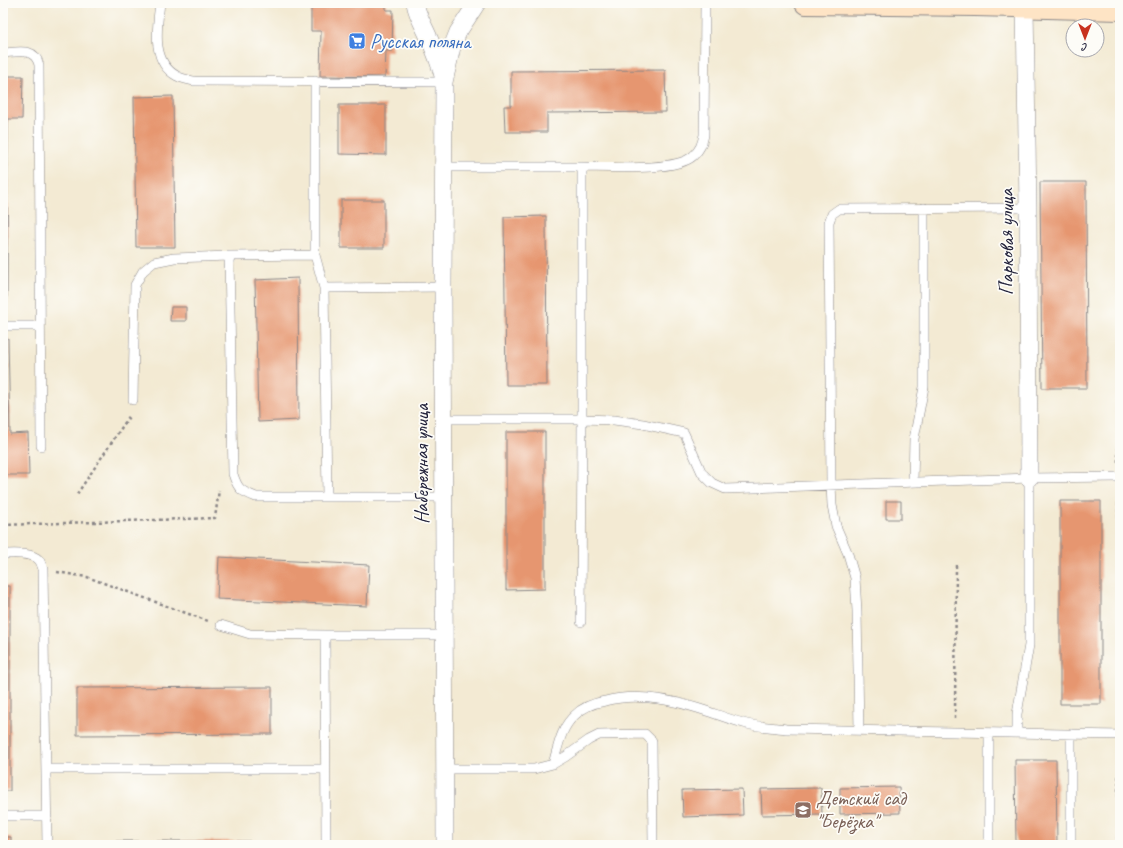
<svg xmlns="http://www.w3.org/2000/svg" width="1123" height="848" font-family="Caveat,sans-serif">
<rect width="100%" height="100%" fill="#fdfcf7"/>
<filter id="ink" filterUnits="userSpaceOnUse"><feTurbulence type="fractalNoise" baseFrequency=".025" numOctaves="2"/><feDisplacementMap in="SourceGraphic" scale="8" xChannelSelector="R" yChannelSelector="G"/><feConvolveMatrix kernelMatrix="1 2 1 2 8 2 1 2 1" color-interpolation-filters="sRGB"/></filter>
<filter id="wash" filterUnits="userSpaceOnUse"><feTurbulence type="fractalNoise" baseFrequency=".012" numOctaves="4" result="noise"/><feDisplacementMap in="SourceGraphic" scale="16" xChannelSelector="R" yChannelSelector="G"/><feGaussianBlur stdDeviation="0.9" result="paint"/><feColorMatrix in="noise" values="0 0 0 0 0 0 0 0 0 0 0 0 0 0 0 0 0 1.4 0 .05"/><feComposite in="paint" operator="in"/></filter>
<g filter="url(#wash)">
<rect width="100%" height="100%" fill="#f3ead3"/>
<g id="blocks">
<path fill="#e69670" d="M311,3H386V10H393L392,51H386L385,77L320,76L321,31H311Z
M665,70L666,112L547,113V132H505L504,106H511V71Z
M3,76H23L22,119H8L7,297H3Z
M173,96L175,247H136L134,97Z
M339,105H386V155L339,154Z
M1040,182H1086L1087,388H1042Z
M341,200H384V248H341Z
M546,216L547,385H506L504,217Z
M298,278L299,420L258,422L255,280Z
M171,307H186V321H170Z
M3,338H8L10,434L28,433L29,475H3Z
M506,432H545V589L506,590Z
M886,501H901V519H886Z
M1060,501H1101V704H1060Z
M219,557L369,565L367,606L217,599Z
M3,586H10V791H3Z
M272,687V734L77,735V688Z
M1015,760H1056L1057,845H1016Z
M899,787L900,813L840,814V788Z
M821,788L822,814L762,815L761,789Z
M742,789L743,815L683,817L682,790Z
M3,837H11V845H3Z
M95,841H250V845H95Z"/>
</g>
</g>
<g filter="url(#ink)">
<use href="#blocks" fill-opacity="0" stroke="#8a8687" stroke-width="1"/>
<g fill="none" stroke-linecap="round" stroke-linejoin="round">
<g stroke="#8a8687" stroke-width="10">
<path id="lane" d="M160,3C157,28 151,62 177,76C182,79 189,80 194,81L444,82
M3,53C18,52 35,47 39,65L41,446
M315,81V255L324,288L443,287
M444,167H582V419L581,622
M582,167C606,167 676,172 693,156C700,150 702,144 704,135L705,3
M315,255L229,256L233,474C238,490 241,491 256,497H443
M324,288L327,497
M3,326H40
M133,400L135,285L143,271L154,262L174,258L229,256
M443,419H582L614,420L643,424L684,433L702,473L712,483L725,489L1029,478L1120,477
M913,482L914,439L924,387V208
M3,554C13,554 31,552 39,560C41,562 42,567 43,569L47,845
M221,625L250,634L325,635H444
M325,635L326,845
M859,731L857,611L855,578L848,554L836,526L832,505L831,485L829,222L832,214L839,209L1028,208
M989,733V845
M1017,733V714L1029,645V478
M1071,734V845
M553,764C558,747 561,727 575,715C583,707 594,703 605,701C635,693 668,699 697,708C714,713 730,720 747,724C759,727 773,727 786,729L1120,735
M46,769H325
M445,769H534L553,764L565,757L589,740L599,735L645,734L652,741L653,845
M3,816H47"/>
</g>
<g stroke="#8a8687" stroke-width="18">
<path id="street" d="M415,3C417,15 424,26 429,38C435,51 440,65 444,79
M1025,6L1028,208L1029,478
M445,845L443,287L444,82L452,47L458,32L477,3"/>
</g>
<g stroke="#8a8687" stroke-width="24">
<path id="secondary" d="M806,3L975,5L1120,9"/>
</g>
<path stroke="#8a8687" stroke-width="2.5" stroke-dasharray="3 3" stroke-linecap="butt" d="M1118,462L1120,165
M1118,491L1119,720
M77,494L130,415
M3,525L215,518L219,490
M57,572L87,577L208,621
M955,718L956,565
M1117,845L1119,749"/>
<use href="#lane" stroke="#fff" stroke-width="9"/>
<use href="#street" stroke="#fff" stroke-width="17"/>
<use href="#secondary" stroke="#fee4c5" stroke-width="22"/>
</g>
</g>
<defs>
<g id="supermarket-square" transform="scale(0.9)"><rect x="-9" y="-9" width="18" height="18" rx="4" fill="#3f7fe0" stroke="#fdfcf7"/><path d="M-6-5.5h2.5l.6 2H6L4.5 2H-2.5L-4.4-4H-6ZM-1.5 3.2a1.3 1.3 0 1 0 .1 0ZM3 3.2a1.3 1.3 0 1 0 .1 0Z" fill="#fff"/></g>
<g id="school-square" transform="scale(0.9)"><rect x="-9" y="-9" width="18" height="18" rx="4" fill="#8d6e63" stroke="#fdfcf7"/><path d="M0-5L7-2L0 1L-7-2ZM-4 1L0 2.5L4 1V4Q0 6-4 4Z" fill="#fff"/></g>
</defs>
<g fill-rule="evenodd">
<use href="#supermarket-square" x="357" y="41"/>
<use href="#school-square" x="803" y="810"/>
</g>
<g text-anchor="middle" stroke-width="3.5" stroke-linejoin="round" paint-order="stroke">
<g font-size="20" fill="#366cbe" stroke="#fdfcf7" text-anchor="start">
<text x="370" y="48">Русская поляна</text>
</g>
<g font-size="20" fill="#22223b" stroke="#fdfcf7">
<text transform="translate(1006 242) rotate(-90)" y="7">Парковая улица</text>
<text transform="translate(421 464) rotate(-90)" y="7">Набережная улица</text>
</g>
<g font-size="20" fill="#785e54" stroke="#fdfcf7" text-anchor="start">
<text x="816" y="805">Детский сад<tspan x="816" dy="23">"Берёзка"</tspan></text>
</g>
</g>
<rect width="1123" height="848" fill="none" stroke="#fdfcf7" stroke-width="16"/>
<g transform="translate(1085 38) rotate(180)"><circle r="19" fill="#fdfcf7" stroke="#a5a5ac"/>
<path d="M0-3L7 15L0 10L-7 15Z" fill="#c8321e"/>
<text y="-6" font-size="11" font-weight="bold" text-anchor="middle" fill="#22223b">С</text>
</g>
</svg>
